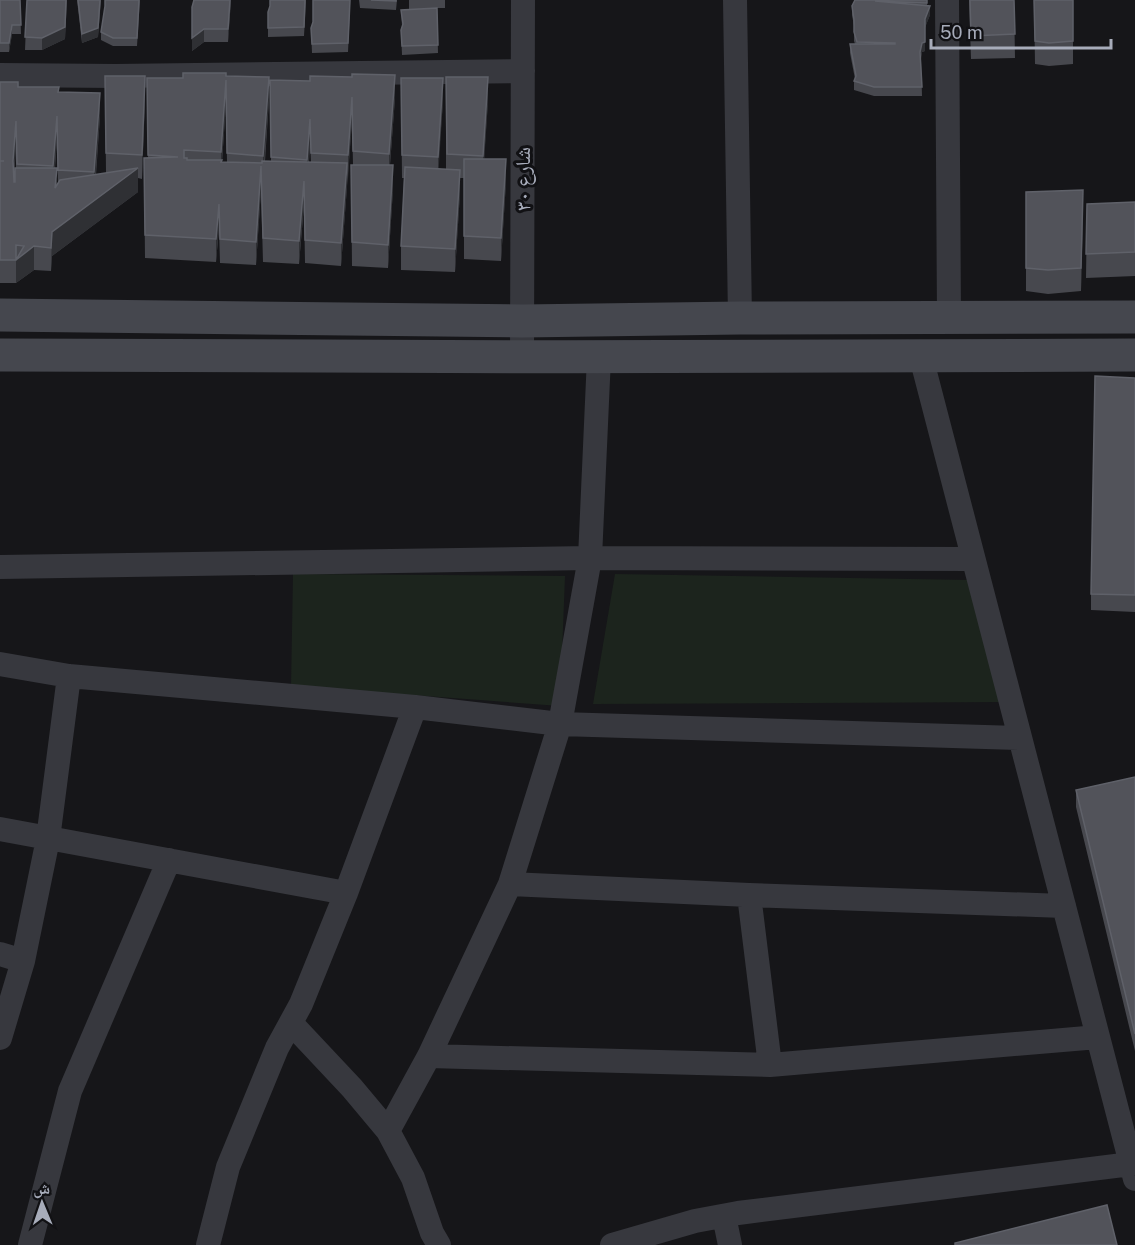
<svg xmlns="http://www.w3.org/2000/svg" width="1135" height="1245" font-family="'Public Sans','Noto Naskh Arabic',sans-serif">
<rect width="100%" height="100%" fill="#161619"/>
<path fill="#1c241d" d="M293,574L565,576L560,706L291,686Z
M615,574L970,580L1010,702L593,704Z"/>
<g fill="none" stroke-linecap="round" stroke-linejoin="round">
<path stroke="#37383e" stroke-width="24" d="M735,0L740,318
M947,0L949,318
M0,75L115,76L523,71
M522,357L523,0
M921,357L1135,1179
M0,567L590,558L973,559
M0,664L69,676L415,707L560,724L1020,738
M0,829L346,893
M510,884L749,895L1064,906
M749,895L770,1065
M0,954L23,961
M291,1023L352,1088L388,1131L413,1178L432,1233L439,1245
M0,1038L23,961L48,839L69,676
M429,1056L770,1065L1098,1037
M388,1131L429,1056L510,884L560,724L590,558L599,357
M724,1216L730,1245
M30,1245L70,1091L169,860
M208,1245L228,1167L277,1048L301,1004L346,893L415,707
M612,1245L695,1221L738,1213L1131,1164"/>
<path stroke="#45474e" stroke-width="33" d="M0,315L522,321L740,318L1135,317
M0,355C378,357 757,358 1135,355"/>
</g>
<path fill="#47484e" fill-rule="evenodd" d="M0,0H20L21,34H12L9,52H0Z
M27,0H67L65,39L42,50H25Z
M77,0H101L98,37L82,43Z
M140,0L137,46H113L101,40V32L105,7Z
M193,0H231L228,42H204L192,51Z
M270,0H306L304,36L268,37V12L270,6Z
M359,0H397L396,10L360,8Z
M409,0H445V8H437L438,53L402,55L401,30L402,26L401,10L409,9Z
M854,0H927V6L930,15L925,27V51L922,52L921,59L922,96H874L854,90V81L855,79L850,53V44H855L854,41V26L852,15V6L854,2Z
M969,0H1014L1015,58L971,59Z
M1034,0H1073V64L1049,66L1035,64Z
M350,9L348,52L312,53L311,28L313,22Z
M105,76L145,99L142,179L138,178V192L52,256L51,271L34,270L16,283V269V283H0V82L18,87L59,92L100,116L96,175L106,173ZM57,139L58,183L57,185L55,168ZM16,145V168L15,182H14Z
M226,76L269,100L265,161H271L270,80L395,98L390,165L393,189L388,268L352,266L351,165H353L352,120L341,266L305,263L304,205L299,264L263,262L261,190L256,265L220,263L219,228L216,262L145,258L144,158H148L147,78H183ZM226,103L227,162H222ZM310,142L311,162H309Z
M446,77L488,101L484,159L506,182L501,261L464,259V178H460V193L455,272L401,270V246L404,178H402L401,78L443,101L438,169H446Z
M1026,192L1083,213L1081,291L1048,294L1026,291Z
M1135,202V276L1086,278L1087,204Z
M1135,378V612L1091,610V594Z
M1135,777V1051L1076,807V790Z"/>
<path fill="#2f3034" d="M66,0L65,39L42,50V38Z
M100,0L98,37L82,43V34Z
M230,0H231L228,42V29Z
M930,6V15L925,28V19Z
M12,25V34L9,52V43Z
M204,29V42L192,51V38Z
M925,42V51L922,52L920,61V52L922,43Z
M395,75V98L389,177V154Z
M145,76V99L142,179V155Z
M269,77V100L263,179V156Z
M488,77V101L483,180V156Z
M443,78V101L438,180V157Z
M226,80V103L221,176V152Z
M100,93V116L94,195V172Z
M352,97V120L348,179V155Z
M57,116V139L53,190V166Z
M310,119V142L307,183V160Z
M16,121V145L13,184V161Z
M506,159V182L501,261V238Z
M347,163V187L341,266V243Z
M393,165V189L388,268V245Z
M261,166V190L256,265V242Z
M138,168V192L52,256L51,271L52,232Z
M460,170V193L455,272V249Z
M304,181V205L299,264V241Z
M1083,190V213L1081,291V268Z
M219,204V228L216,262V239Z
M34,246V270L16,283V260Z"/>
<path fill="#52535a" stroke="#5f6169" stroke-width="1.5" d="M0,0H20L21,25H12L9,43H0Z
M27,0H66L65,27L42,38L25,37Z
M78,0H100L98,28L82,34Z
M105,0H139L137,38H113L101,32L105,6Z
M194,0H230L228,29H204L192,38V7Z
M270,0H305L304,27L268,28V12L270,6Z
M313,0H350L348,43L312,44L311,28L313,22Z
M371,0H396V1Z
M855,0H927V3L875,1L930,6L925,19V42L922,43L920,52L922,87H874L854,81L856,76L850,44H895V43L857,42L854,32V20L852,6Z
M970,0H1014L1015,34L971,36Z
M1034,0H1073V41L1049,43L1035,41Z
M437,8L438,45L402,46L401,30L403,24L401,10Z
M183,73H226V76L269,77L263,156L227,153L226,80L221,152L184,150V158H187V160H222L221,162L262,163V161L347,163L341,243L305,240L304,181L299,241L263,238L261,166L256,242L220,239L219,204L216,239L145,235L144,158L178,157L148,155L147,78H183Z
M352,74L395,75L389,154L353,151L352,97L348,155L311,153L310,119L307,160L271,157L270,80L310,81V76L352,77Z
M105,76H145L142,155L106,153Z
M446,77H488L483,156L447,154Z
M401,78H443L438,157L402,155Z
M0,82H18V87H59L58,92L100,93L94,172L58,170L57,116L53,166L17,164L16,121L13,161L14,182H15V168H57L55,188L60,180L138,168L52,232L51,248L34,246L16,260L24,246L16,245V260H0V161H4H0Z
M464,159H506L501,238L464,236Z
M351,165H393L388,245L352,242Z
M405,167L460,170L455,249L401,246Z
M1083,190L1081,268L1048,270L1026,268V192Z
M1135,202V252L1086,254L1087,204Z
M1095,376L1135,378V595L1091,594Z
M1135,777V1034L1076,790Z
M1107,1205L1117,1245H955V1243Z"/>
<g text-anchor="middle" stroke-width="6" stroke-linejoin="round" paint-order="stroke">
<g font-size="21" fill="#a7acba" stroke="#111114">
<text transform="translate(523 179) rotate(-90)" y="7">شارع ٣٠</text>
</g>
</g>
<g transform="translate(42 1203) rotate(358)" stroke="#111114" stroke-width="4.5" paint-order="stroke">
<path d="M0-4.5L10 22L0 15L-10 22Z" fill="#a7acba"/>
<text y="-9" font-size="16" font-weight="bold" text-anchor="middle" fill="#a7acba">ش</text>
</g>
<path d="M931 39v9h180v-9" fill="none" stroke="#a7acba" stroke-width="3"/>
<text x="940" y="39" font-size="18" fill="#a7acba" stroke="#111114" stroke-width="4.5" paint-order="stroke">50 m</text>
</svg>
